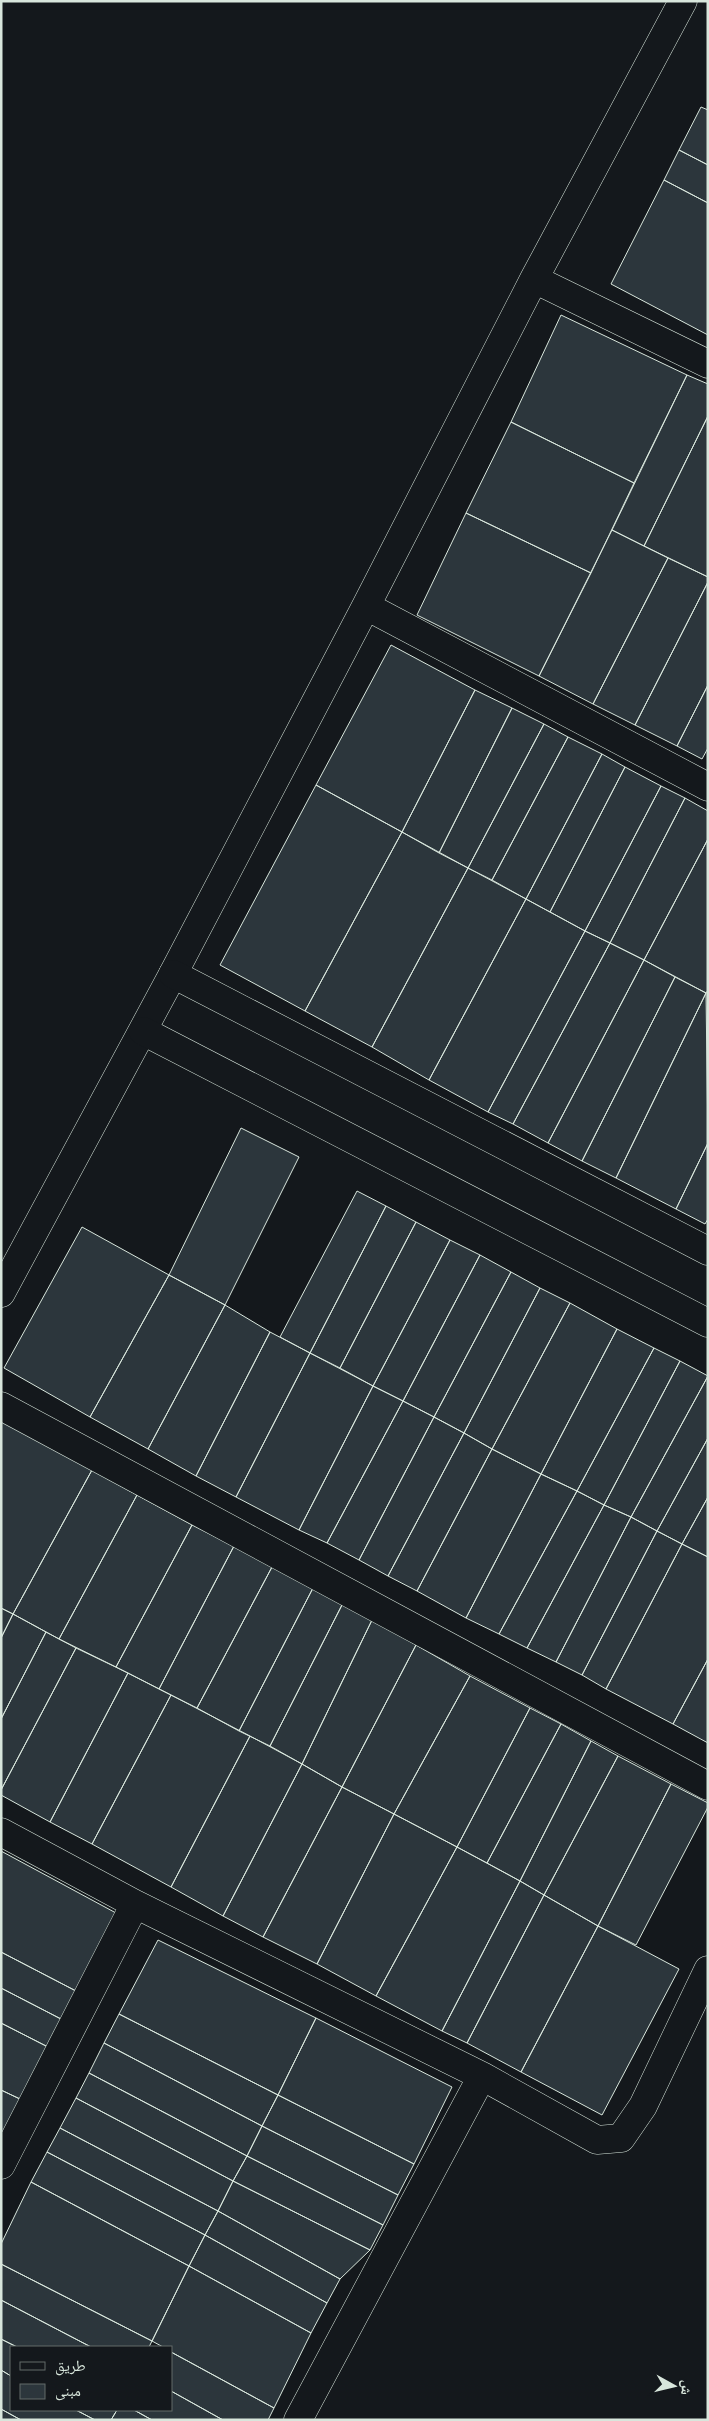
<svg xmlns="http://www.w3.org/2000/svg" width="709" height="2421" font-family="'DM Sans','Noto Naskh Arabic',sans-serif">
<rect width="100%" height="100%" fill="#14181c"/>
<path fill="#2c363c" stroke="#d8e6dc" d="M701,107L708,110V165L679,150Z
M679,150L708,165V203L664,180Z
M664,180L708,203V335L611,284Z
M561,315L687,375L634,483L511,422Z
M687,375L708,384V416L644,546L612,530Z
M708,416V577L644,546Z
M511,422L634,483L591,573L466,513Z
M466,513L591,573L539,676L417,615Z
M612,530L668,558L593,704L539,676Z
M668,558L708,577V582L635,725L593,704Z
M708,582V685L677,746L635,725Z
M391,645L475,690L402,832L316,785Z
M708,685V748L702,759L677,746Z
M475,690L512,708L439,853L402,832Z
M512,708L544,724L468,868L439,853Z
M544,724L568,737L492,880L468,868Z
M568,737L602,754L526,899L492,880Z
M602,754L625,767L550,912L526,899Z
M625,767L661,786L585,931L550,912Z
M316,785L402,832L305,1011L220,965Z
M661,786L685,798L610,943L585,931Z
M685,798L708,811V839L644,960L610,943Z
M402,832L468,868L372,1047L305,1011Z
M708,839V990L706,993L644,960Z
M468,868L526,899L429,1080L372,1047Z
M526,899L585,931L488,1112L429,1080Z
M585,931L610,943L513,1124L488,1112Z
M610,943L644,960L548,1143L513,1124Z
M644,960L675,977L582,1161L548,1143Z
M675,977L706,993L616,1178L582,1161Z
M706,993L708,1143L676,1209L616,1178Z
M241,1128L299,1157L225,1305L169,1275Z
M708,1143V1219L705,1224L676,1209Z
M357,1191L386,1206L310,1353L280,1337Z
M386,1206L416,1222L340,1368L310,1353Z
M416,1222L450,1240L373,1386L340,1368Z
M82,1227L169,1275L90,1417L4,1368Z
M450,1240L480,1255L403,1401L373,1386Z
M480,1255L511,1272L434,1417L403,1401Z
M511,1272L540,1288L464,1433L434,1417Z
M169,1275L225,1305L148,1449L90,1417Z
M540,1288L570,1303L492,1449L464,1433Z
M570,1303L617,1329L541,1474L492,1449Z
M225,1305L270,1332L196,1476L148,1449Z
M617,1329L654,1348L577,1491L541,1474Z
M270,1332L310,1353L236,1497L196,1476Z
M654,1348L680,1361L604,1505L577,1491Z
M310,1353L373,1386L299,1530L236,1497Z
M680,1361L708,1376L631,1517L604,1505Z
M708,1376V1438L657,1531L631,1517Z
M373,1386L403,1401L327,1543L299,1530Z
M403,1401L434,1417L359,1560L327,1543Z
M434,1417L464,1433L388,1576L359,1560Z
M1,1420L92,1470L13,1614L1,1608Z
M464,1433L492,1449L417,1591L388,1576Z
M708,1438V1497L682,1544L657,1531Z
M492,1449L541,1474L466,1618L417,1591Z
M92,1470L137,1495L59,1639L13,1614Z
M541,1474L577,1491L499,1634L466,1618Z
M577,1491L604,1505L527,1648L499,1634Z
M137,1495L192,1525L116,1667L59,1639Z
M708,1497V1557L682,1544Z
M604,1505L631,1517L556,1662L527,1648Z
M631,1517L657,1531L582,1675L556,1662Z
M192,1525L234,1546L159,1689L116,1667Z
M657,1531L682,1544L606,1689L582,1675Z
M682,1544L708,1557V1659L673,1724L606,1689Z
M234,1546L272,1567L197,1708L159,1689Z
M272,1567L313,1588L239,1731L197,1708Z
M313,1588L343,1603L270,1746L239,1731Z
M343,1603L373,1618L302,1764L270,1746Z
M1,1608L13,1614L1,1638Z
M13,1614L46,1632L1,1719V1638Z
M373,1618L416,1645L342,1787L302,1764Z
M46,1632L76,1648L1,1790V1719Z
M416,1645L470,1676L394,1814L342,1787Z
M76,1648L128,1673L50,1822L1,1795V1790Z
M708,1659V1743L673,1724Z
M128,1673L171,1695L92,1844L50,1822Z
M470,1676L530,1708L457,1847L394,1814Z
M171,1695L250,1736L171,1887L92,1844Z
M530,1708L561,1724L487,1863L457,1847Z
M561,1724L591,1741L520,1881L487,1863Z
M250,1736L302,1764L223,1916L171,1887Z
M591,1741L618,1756L544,1895L520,1881Z
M618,1756L671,1784L598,1926L544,1895Z
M302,1764L342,1787L263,1937L223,1916Z
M671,1784L708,1803V1807L636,1945L598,1926Z
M342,1787L394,1814L317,1964L263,1937Z
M394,1814L457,1847L376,1996L317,1964Z
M457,1847L520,1881L442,2031L376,1996Z
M1,1851L116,1913L76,1991L1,1952Z
M520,1881L544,1895L467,2043L442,2031Z
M544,1895L598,1926L521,2072L467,2043Z
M598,1926L679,1969L602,2115L521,2072Z
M158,1940L316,2018L278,2095L119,2014Z
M1,1952L76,1991L61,2019L1,1988Z
M1,1988L61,2019L48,2047L1,2023Z
M119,2014L278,2095L262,2126L104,2043Z
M316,2018L452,2087L414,2164L278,2095Z
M1,2023L48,2047L20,2099L1,2090Z
M104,2043L262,2126L247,2156L89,2073Z
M89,2073L247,2156L233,2181L76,2098Z
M1,2090L20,2099L1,2137Z
M278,2095L414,2164L398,2195L262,2126Z
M76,2098L233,2181L218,2211L60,2128Z
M262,2126L398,2195L383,2225L247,2156Z
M60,2128L218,2211L205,2235L47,2152Z
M47,2152L205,2235L189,2266L31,2182Z
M247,2156L383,2225L370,2250L233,2181Z
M233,2181L370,2250L340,2279L218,2211Z
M31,2182L189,2266L152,2341L1,2264V2244Z
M218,2211L340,2279L327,2303L205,2235Z
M205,2235L327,2303L311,2333L189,2266Z
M1,2264L152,2341L149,2347H91L1,2300Z
M189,2266L311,2333L274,2408L171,2352V2347H163L152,2341Z
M1,2300L91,2347H17L1,2339Z
M1,2339L17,2347H11V2376L1,2370Z
M171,2352L274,2408L268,2420H223L171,2391Z
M1,2370L11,2376V2410H76L95,2420H21L1,2409Z
M171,2391L223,2420H152L134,2410H171Z
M1,2409L21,2420H1Z
M76,2410H117L111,2420H95Z
M117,2410H134L152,2420H111Z"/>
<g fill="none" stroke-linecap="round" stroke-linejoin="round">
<g stroke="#d8e6dc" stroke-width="29">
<path id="street" d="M534,279L708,364
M366,606L708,787
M1,1293L173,974L366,606L534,279L683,1
M1,1406L708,1786
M1,1832L135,1904L482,2076L597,2140L621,2138L643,2106L708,1970
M1,2165L135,1904
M298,2420L482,2076"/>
</g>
<g stroke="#d8e6dc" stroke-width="29">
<path id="secondary" d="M173,974L708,1251
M143,1031L708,1323"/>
</g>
<use href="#street" stroke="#14181c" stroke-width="28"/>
<use href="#secondary" stroke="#14181c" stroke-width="28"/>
</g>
<rect width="709" height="2421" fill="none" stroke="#d8e6dc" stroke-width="5"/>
<rect x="10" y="2346" width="162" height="65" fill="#14181c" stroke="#626a69"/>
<rect x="20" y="2362" width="25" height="8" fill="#14181c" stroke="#626a69"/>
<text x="55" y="2371" font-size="15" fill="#d8e6dc">طريق</text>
<rect x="20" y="2384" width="25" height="15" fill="#2c363c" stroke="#626a69"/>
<text x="55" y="2396" font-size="15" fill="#d8e6dc">مبنى</text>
<g transform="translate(674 2386) rotate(98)" stroke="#14181c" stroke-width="4" paint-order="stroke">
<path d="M0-4L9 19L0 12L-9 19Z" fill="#d8e6dc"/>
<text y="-8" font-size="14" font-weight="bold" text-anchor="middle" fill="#d8e6dc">ش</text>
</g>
</svg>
